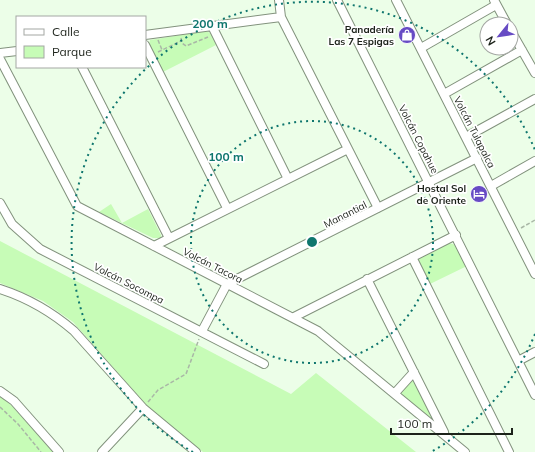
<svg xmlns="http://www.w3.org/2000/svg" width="535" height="452" font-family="Mulish,sans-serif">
<rect width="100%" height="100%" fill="#ecfee8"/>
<path fill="#c7fcb7" d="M206,31L210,33L216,45L163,72L149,45L150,40Z
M111,204L122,223L148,209L161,235V238H153L99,212Z
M0,241L291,394L316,373L416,452H203L150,409L73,322L43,301L0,283Z
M449,243L456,245L467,266L430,284L418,259Z
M413,378L433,419H431L400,393Z
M0,396L11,405L53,452H0Z"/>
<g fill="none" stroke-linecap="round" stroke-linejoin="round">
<g stroke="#82927d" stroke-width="10">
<path id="street" d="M279,0L281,17L378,208
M337,0L535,395
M396,0L535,274
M494,0L507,24
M212,26L288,179
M511,31L535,73
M145,35L281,17
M145,45L227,208
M421,48L496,5
M0,53L17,51
M0,59L77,206L318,331L465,452
M82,67L169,238
M444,94L522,50
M466,137L535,99
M491,186L535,161
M0,203L12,224L40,249L264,364
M154,246L348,149
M412,257L509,452
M367,279L444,432
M0,289C28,298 52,312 74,331L143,408L196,452
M294,317L456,235
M202,331L227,284L477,158
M518,361L535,352
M0,391L14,401L59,452
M395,393L414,372
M102,452L143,408"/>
</g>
<path stroke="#a9b7a6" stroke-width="1.5" stroke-dasharray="4 2" stroke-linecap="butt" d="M181,38L182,43L186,46L208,37
M158,40L162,50
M158,52L181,41
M521,228L535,220
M148,402L158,390L186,374L199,339
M0,407L18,424L41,452"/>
<use href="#street" stroke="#fff" stroke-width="8"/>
</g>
<g fill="none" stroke="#0f766e" stroke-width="2" stroke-dasharray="2 4">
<circle cx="312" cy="242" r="121"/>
<path d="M535 334A241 241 0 0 1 431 452M193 452A241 241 0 1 1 535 150"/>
</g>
<defs>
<g id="shop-disc" transform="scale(0.9)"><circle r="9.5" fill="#674bc4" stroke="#fff"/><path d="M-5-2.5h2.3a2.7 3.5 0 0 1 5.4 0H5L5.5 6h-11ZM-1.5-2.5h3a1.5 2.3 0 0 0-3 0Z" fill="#fff"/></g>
<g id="hotel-disc" transform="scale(0.9)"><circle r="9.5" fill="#674bc4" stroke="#fff"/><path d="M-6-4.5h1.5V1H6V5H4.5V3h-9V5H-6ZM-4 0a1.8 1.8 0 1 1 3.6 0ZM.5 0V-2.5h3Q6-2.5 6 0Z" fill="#fff"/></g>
</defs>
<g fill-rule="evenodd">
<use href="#shop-disc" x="407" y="35"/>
<use href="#hotel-disc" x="479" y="194"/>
</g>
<g text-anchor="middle" stroke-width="3.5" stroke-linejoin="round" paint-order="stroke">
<g font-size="10" font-weight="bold" fill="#1c221a" stroke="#fff" text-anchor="end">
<text x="394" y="33">Panadería<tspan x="394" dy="12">Las 7 Espigas</tspan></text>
<text x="466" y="192">Hostal Sol<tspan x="466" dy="12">de Oriente</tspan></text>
</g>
<g font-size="10" fill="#1c221a" stroke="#fff">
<text transform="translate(475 132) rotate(63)" y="4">Volcán Tulapalca</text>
<text transform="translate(419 139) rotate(63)" y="4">Volcán Copahue</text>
<text transform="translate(345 214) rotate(-27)" y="4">Manantial</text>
<text transform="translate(213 265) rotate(27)" y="4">Volcán Tacora</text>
<text transform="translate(129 283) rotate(27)" y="4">Volcán Socompa</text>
</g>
</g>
<circle cx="312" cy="242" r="6" fill="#0f766e" stroke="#fff" stroke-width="2"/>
<g font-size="12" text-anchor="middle" font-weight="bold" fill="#0f766e" stroke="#fff" stroke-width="3.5" stroke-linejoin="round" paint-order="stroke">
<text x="210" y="28">200 m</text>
<text x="226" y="161">100 m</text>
</g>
<rect x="16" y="16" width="130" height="52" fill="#ffffff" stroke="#a4a7a3"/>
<rect x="24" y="29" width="20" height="6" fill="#ffffff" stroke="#a4a7a3"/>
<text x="52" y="36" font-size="12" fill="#1c221a">Calle</text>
<rect x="24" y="46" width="20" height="12" fill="#c7fcb7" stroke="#a4a7a3"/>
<text x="52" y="56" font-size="12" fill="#1c221a">Parque</text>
<g transform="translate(499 36) rotate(240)"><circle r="19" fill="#ffffff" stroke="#a4a7a3"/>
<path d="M0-3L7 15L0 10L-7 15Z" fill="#674bc4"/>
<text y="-6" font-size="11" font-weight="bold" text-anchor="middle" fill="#1c221a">N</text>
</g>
<path d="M391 428v6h121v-6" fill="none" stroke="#1c221a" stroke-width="2"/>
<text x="397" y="428" font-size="12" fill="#1c221a" stroke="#ffffff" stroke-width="3" paint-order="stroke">100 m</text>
</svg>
